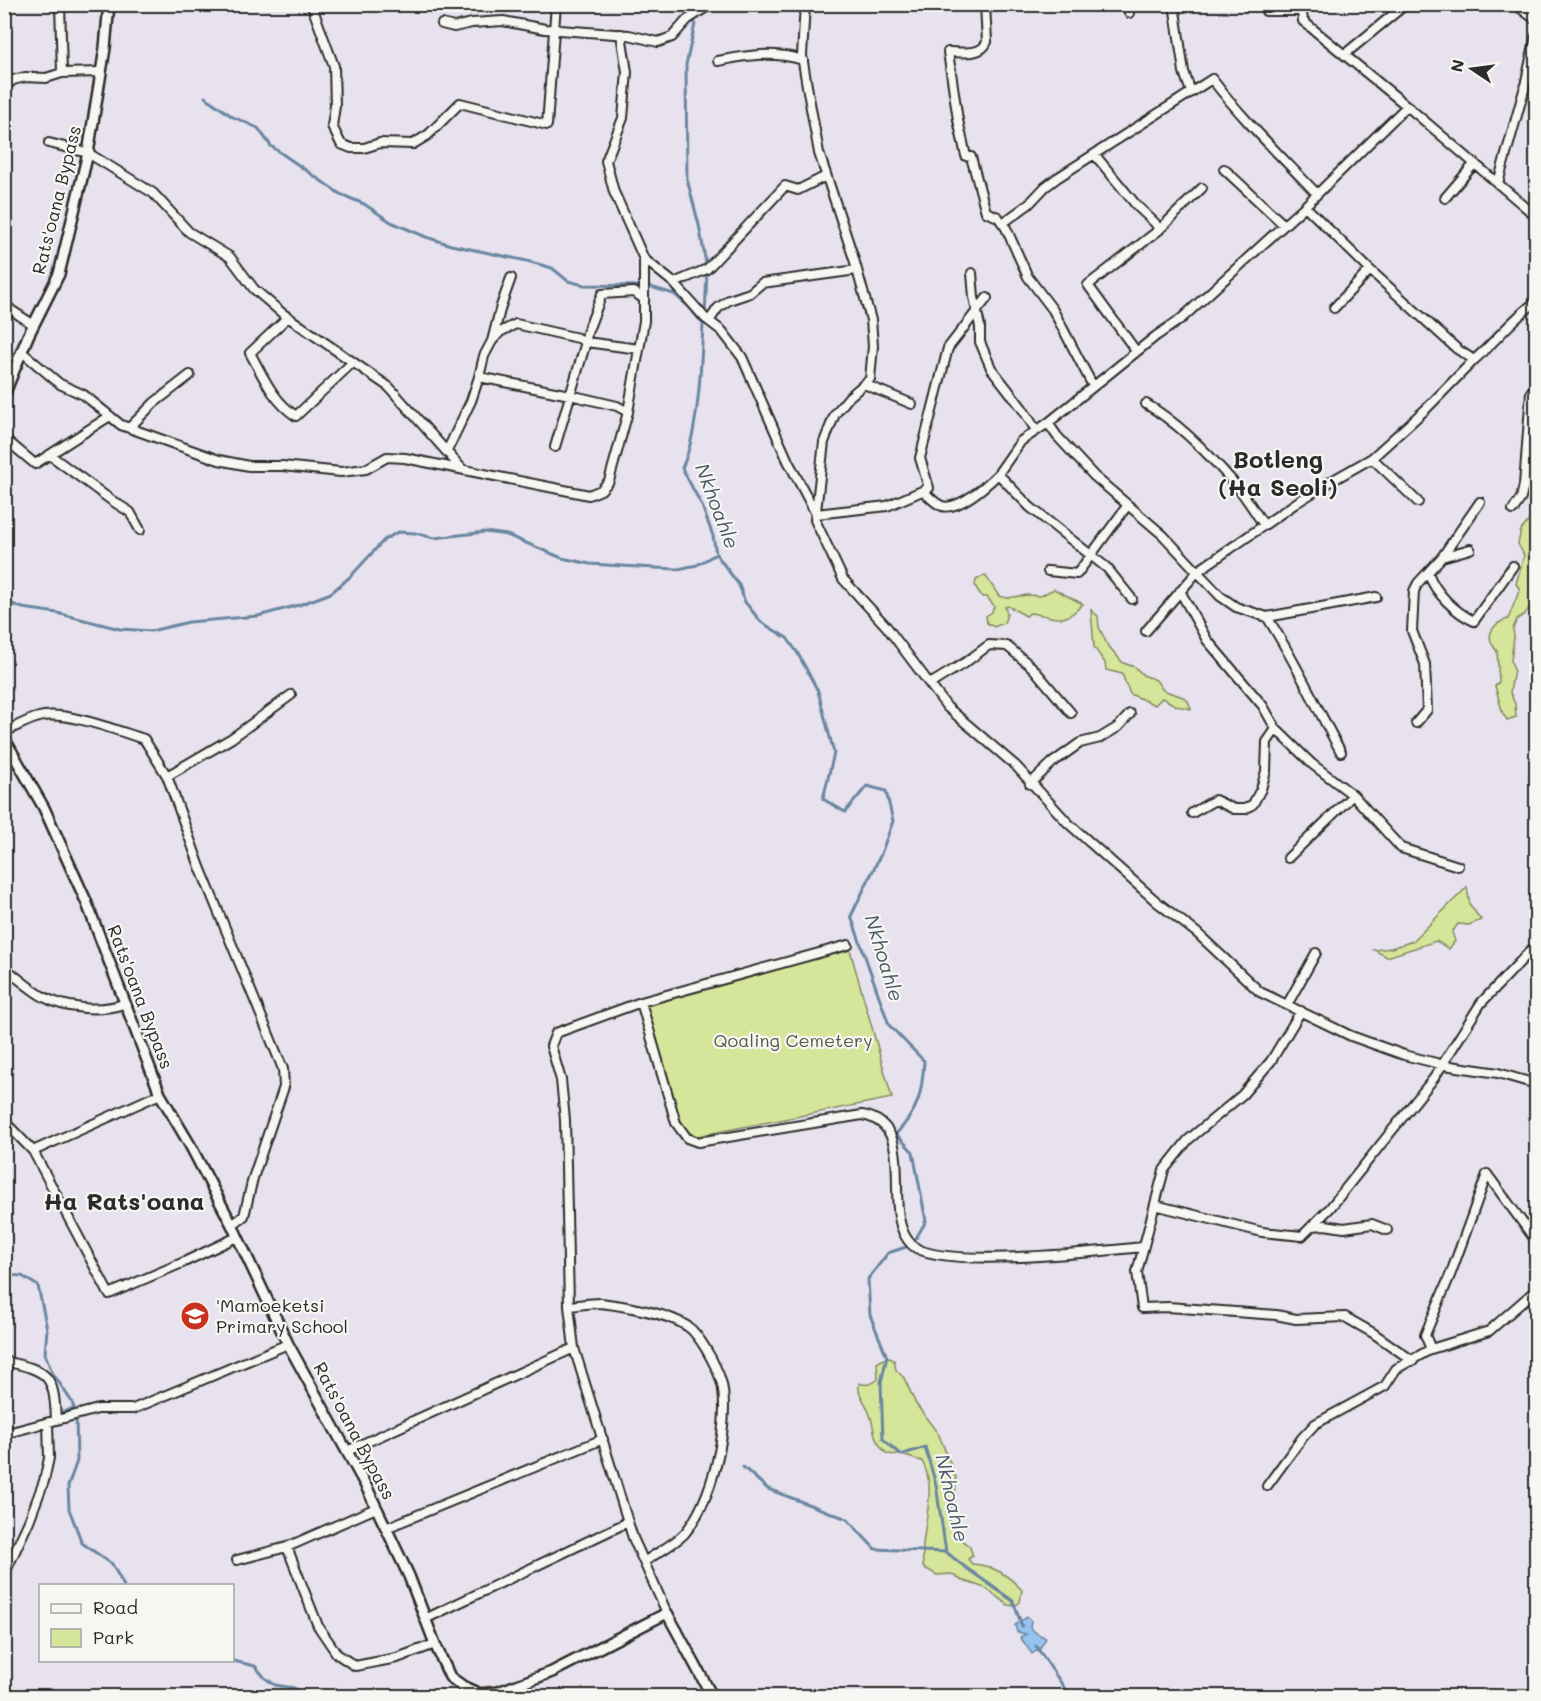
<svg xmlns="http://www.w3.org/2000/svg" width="1541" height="1701" font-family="Mali,sans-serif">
<rect width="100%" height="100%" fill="#e7e2ed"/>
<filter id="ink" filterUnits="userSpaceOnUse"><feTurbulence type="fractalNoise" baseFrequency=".0167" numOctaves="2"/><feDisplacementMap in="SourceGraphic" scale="12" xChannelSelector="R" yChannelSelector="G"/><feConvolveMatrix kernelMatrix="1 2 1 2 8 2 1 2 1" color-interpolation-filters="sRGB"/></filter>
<g filter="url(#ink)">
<path fill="#d5e599" stroke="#808862" stroke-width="1.5" d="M1536,512V535L1533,538L1529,548L1532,555L1536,558V591L1532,599L1530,607L1525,614L1517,619L1513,629L1514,636L1511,661L1514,670L1510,692L1515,704L1516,717L1507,720L1503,714L1495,686L1499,682L1497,651C1484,637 1491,624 1508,619L1520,589L1516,584L1524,555L1518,544L1521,530Z
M985,575L999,596L1007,598L1027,595L1040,596L1054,589L1083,604C1061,627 1057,616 1030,613L1026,616L1008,606L1005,607L1007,614L1004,623L994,627L987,623L986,616L992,612L994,606L987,597H982L975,586L976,580Z
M1091,610L1098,616L1099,627L1107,644L1123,663L1135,667L1143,675L1156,680L1163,690L1183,697L1188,701L1191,709L1177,706L1162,698L1155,705L1130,694L1122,674L1106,670L1105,663L1094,647Z
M1467,887L1470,905L1481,920L1469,925L1458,924L1452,932L1455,941L1449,949L1436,941L1387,957L1374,950L1391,948L1413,941Z
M850,950L892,1098L687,1138L676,1123L641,1002Z
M887,1357L894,1360L896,1370L904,1378L916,1404L939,1435L956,1478L955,1501L949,1514L951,1526L958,1537L970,1547L973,1556L968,1559L972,1564C993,1565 1008,1575 1022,1590L1020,1602L1015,1606L1008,1605L985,1588L961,1580L951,1574L937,1575L923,1567C923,1557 922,1547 924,1537C927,1511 935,1485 922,1461L901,1455L887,1454C869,1435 877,1429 868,1410C864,1399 857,1394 859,1383C867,1386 871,1385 878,1379L877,1363Z"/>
<path fill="#95c3ef" stroke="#6b86a1" stroke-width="1.5" d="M1027,1617L1031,1621L1030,1627L1036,1633L1046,1638L1040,1648L1032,1654L1020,1637L1026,1634L1017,1632L1015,1625Z"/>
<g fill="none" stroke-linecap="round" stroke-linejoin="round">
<path stroke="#6b86a1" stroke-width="3" d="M694,4L695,24L686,65L687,179L699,225L707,269L705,318L703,324C701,364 699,432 682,468L702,506L713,536L716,554L739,585L745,602L761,622L787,638L797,652L818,691L834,753L823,799L845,812L867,786L886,791L893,821L881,854L851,916L889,1025L924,1061C922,1094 919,1109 896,1134L913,1152L926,1221L912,1245L888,1253L868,1279L870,1315L887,1357L881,1382L883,1439L901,1455L925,1447L936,1485L946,1552L965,1567L1013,1601L1022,1626
M205,97L233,117L258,128L271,146L340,194L364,204L391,222L426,237L451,245L527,261L552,268L568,281L584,285L647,286L674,294L688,306L703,324
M4,601L23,608L57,613L120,629L151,631L189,622L258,616L299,605L331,593L351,576L384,540L398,532L415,533L434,538L485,532L507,535L562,558L590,564L655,568L678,569L697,565L716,554
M4,1275L22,1276L38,1286L47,1329L45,1354L52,1372L72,1402L76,1414L77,1461L68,1486L69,1509L82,1543L112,1564L124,1586
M45,1420L74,1408
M4,1429L27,1424
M743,1467L768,1489L847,1519L875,1549L946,1552
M1036,1646L1070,1696
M229,1660L255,1666L265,1678L275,1685L294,1688L308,1696
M928,1696H936"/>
<g stroke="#2b2b2b" stroke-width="12">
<path id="minor" d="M60,4L62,73
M311,4L334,66L335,106L332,126L341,144L351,148H364L380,143L413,144L428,135L460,103L547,125L556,4
M805,4L802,56L807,86L819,153L854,259L871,320L873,346L870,379L849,397L835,414L824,442L815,520L843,579L886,626L947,707L1016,766L1068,823L1157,902L1197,933L1260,992L1351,1036L1404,1055L1444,1065L1498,1073L1536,1084
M985,4L987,42C981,56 962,52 948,52L958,120L966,156L971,157L986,212L998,217L1006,228L1028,277L1053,310L1093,386
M1127,4L1129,13
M1174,4L1184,72L1191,92
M1264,4L1266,11H1301
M1301,4L1303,21L1407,106
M1515,4L1536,20
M442,24L454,27L472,23L503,21L545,29L629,35L658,42L672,37L687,20L711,4
M621,34L627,72L623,118L606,161L614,192L644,259L674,283L705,318L722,331L742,357L788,461L816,514L887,506L929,488L920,458L948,348L987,298
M1345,54L1406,4
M718,61C747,55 774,51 803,60
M4,88L13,80L25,77L46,78L62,73L101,72
M49,143L88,153L153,193L189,232L230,257L254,289L282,313L389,387L462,469
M1095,155L1137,206L1155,223L1159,230L1088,285L1136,351
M1224,169L1284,225
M1498,183L1524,90L1536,36
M1445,198L1475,163
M1536,216L1407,106L1305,206L1370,270L1457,349L1474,360C1496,341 1512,319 1536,302
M1003,223L1029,204L1045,187L1057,178L1212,79C1243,120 1281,156 1317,194
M1159,230L1202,188
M972,273L974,297L980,327V342L991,368L1022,408L1036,430
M674,283L707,269L785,186L798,190L826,176
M4,302L11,310L34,325
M1334,308L1370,270
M288,317L250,353C263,376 273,401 296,416L353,362
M709,321L718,308L729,300L750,293L762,283L857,270
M492,341L500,332L516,324L578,338L586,342L639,349
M22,352L60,384L84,395L121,425L219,460L249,466H282L341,472L366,469L387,457L405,458L589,495L601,490L609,481L628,412L644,321V259
M479,377L484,356L492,341L501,306L511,278
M864,384L912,404
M1146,404C1179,423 1209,454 1234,483C1245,495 1254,511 1264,525
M1048,423L1057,436L1094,476L1163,535L1220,596L1236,607L1267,617C1295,660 1316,707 1341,752
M129,428L154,403L190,375
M4,438L35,464L110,416
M555,447L586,342L587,333L602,294L634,292L644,299
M447,451L471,401L479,377L570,395L617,406L628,412
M50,455L111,500L130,512L140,530
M1372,458L1418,502
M923,491C929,496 934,503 942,506C958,511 987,485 998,474
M1513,510L1521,498L1524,485L1531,392L1536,387
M1442,557L1480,502
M1048,571L1077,574L1127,506
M1428,573C1436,594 1455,612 1474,621L1513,566
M1180,591L1207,640L1263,706L1276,729L1312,764L1353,795L1401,848L1458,866
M1132,599L1107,568L1030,507L998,474L1021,441L1048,423L1156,336L1181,319L1305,206
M1267,617L1376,597
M1146,631L1198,571L1296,503L1328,483L1372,458L1426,409L1474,360
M930,684L966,662L989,645L1007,646L1033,668L1071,713
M1416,723L1427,710L1425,664L1412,631L1414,591L1418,583L1442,557L1470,549
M4,732C16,727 27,720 39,717C65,710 118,731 144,739L167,776L200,867L283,1069L284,1087L253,1178L244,1216L232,1225
M167,776L232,738L291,695
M1030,784L1052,763L1080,743L1100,738L1118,727L1130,714
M1192,813L1215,800L1234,809H1245L1253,804L1261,789L1266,771L1267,742L1276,729
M1288,858L1353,795
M4,967C16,977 29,988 42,996C65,1009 99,1012 124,1004
M641,1002L676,1123L687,1138L698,1142L862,1115C922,1125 878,1213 912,1245C938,1270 1104,1251 1143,1247
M1287,1005L1316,953
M1301,1011L1271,1061L1242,1095L1188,1140L1164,1170L1137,1272L1142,1308L1168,1307L1276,1315L1296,1319L1345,1317L1373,1333L1413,1361
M4,1121L33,1151L109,1294L182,1263L237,1237
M33,1151L160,1094
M1487,1174L1536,1241
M1155,1205L1262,1232L1302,1236L1330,1208L1434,1078L1481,1003L1536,945
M1312,1226L1325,1225L1344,1228L1372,1224L1387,1230
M569,1306C579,1305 591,1303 601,1303C624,1306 675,1314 692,1330C704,1343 721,1373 723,1390C728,1432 712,1500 685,1533C675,1544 656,1553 644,1562
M1431,1349L1425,1335L1451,1273L1487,1174
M4,1361C49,1371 54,1374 56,1420
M4,1434L98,1409H133L288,1344
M347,1451L574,1348
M1267,1486L1302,1438L1315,1424L1385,1386L1396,1369L1431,1349L1489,1331L1536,1290
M386,1528L603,1439
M287,1547L318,1626L337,1654L355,1666L397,1658L435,1644
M237,1560L287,1547L376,1508
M4,1575L29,1521L44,1481L49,1458L48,1423
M667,1613L633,1538L574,1348L569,1306L565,1120L561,1080L551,1046L556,1033L641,1002L848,945
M425,1619L628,1522"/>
</g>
<g stroke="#2b2b2b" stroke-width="14">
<path id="tertiary" d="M4,395L28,336L59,274L88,153L105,48L109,4
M4,738L44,808L86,901L160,1094L190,1145L232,1225L288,1344L367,1488L409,1576L435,1644L450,1677L464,1687L480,1694L498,1692L552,1672L667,1613L712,1696"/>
</g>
<use href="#minor" stroke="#f6f6f2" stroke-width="8"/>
<use href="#tertiary" stroke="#f6f6f2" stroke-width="9"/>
</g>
</g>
<defs>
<g id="school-disc" transform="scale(1.5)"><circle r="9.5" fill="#c8321e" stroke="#f6f6f2"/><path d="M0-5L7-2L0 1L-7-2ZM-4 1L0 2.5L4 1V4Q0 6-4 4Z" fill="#fff"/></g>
</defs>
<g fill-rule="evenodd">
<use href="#school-disc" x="195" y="1316"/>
</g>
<g text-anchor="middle" stroke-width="4.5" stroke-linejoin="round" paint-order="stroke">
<g font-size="18" fill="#2b2b2b" stroke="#f6f6f2">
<text transform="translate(57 200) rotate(-76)" y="6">Rats'oana Bypass</text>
<text transform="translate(140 997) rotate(69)" y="6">Rats'oana Bypass</text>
<text transform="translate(354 1431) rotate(62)" y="6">Rats'oana Bypass</text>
</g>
<g font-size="18" fill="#565a46" stroke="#f6f6f2">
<text x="793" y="1047">Qoaling Cemetery</text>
</g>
<g font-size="18" fill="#2b2b2b" stroke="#f6f6f2" text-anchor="start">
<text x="216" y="1312">'Mamoeketsi<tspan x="216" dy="21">Primary School</tspan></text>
</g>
<g font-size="20" font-style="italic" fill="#4b5966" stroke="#f6f6f2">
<text transform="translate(717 506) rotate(69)" y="7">Nkhoahle</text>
<text transform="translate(884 958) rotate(73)" y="7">Nkhoahle</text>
<text transform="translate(952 1498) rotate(77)" y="7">Nkhoahle</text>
</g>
<g font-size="24" font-weight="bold" fill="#2b2b2b" stroke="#f6f6f2">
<text x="1278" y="468">Botleng<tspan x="1278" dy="28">(Ha Seoli)</tspan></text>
<text x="124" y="1210">Ha Rats'oana</text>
</g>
</g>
<rect width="1541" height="1701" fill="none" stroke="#f6f6f2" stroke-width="24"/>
<rect x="12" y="12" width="1517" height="1677" fill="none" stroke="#2b2b2b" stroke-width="2" filter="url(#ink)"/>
<rect x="39" y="1584" width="195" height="78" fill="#f6f6f2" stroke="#a5a5a2" stroke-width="1.5"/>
<rect x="51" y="1604" width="30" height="9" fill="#f6f6f2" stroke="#a5a5a2" stroke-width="1.5"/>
<text x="93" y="1614" font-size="18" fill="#2b2b2b">Road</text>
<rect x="51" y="1629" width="30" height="18" fill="#d5e599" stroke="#a5a5a2" stroke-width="1.5"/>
<text x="93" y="1644" font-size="18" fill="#2b2b2b">Park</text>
<g transform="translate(1472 69) rotate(283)" stroke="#f6f6f2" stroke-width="4.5" paint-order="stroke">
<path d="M0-4.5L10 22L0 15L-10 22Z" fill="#2b2b2b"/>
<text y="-9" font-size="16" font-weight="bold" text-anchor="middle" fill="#2b2b2b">N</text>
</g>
</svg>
